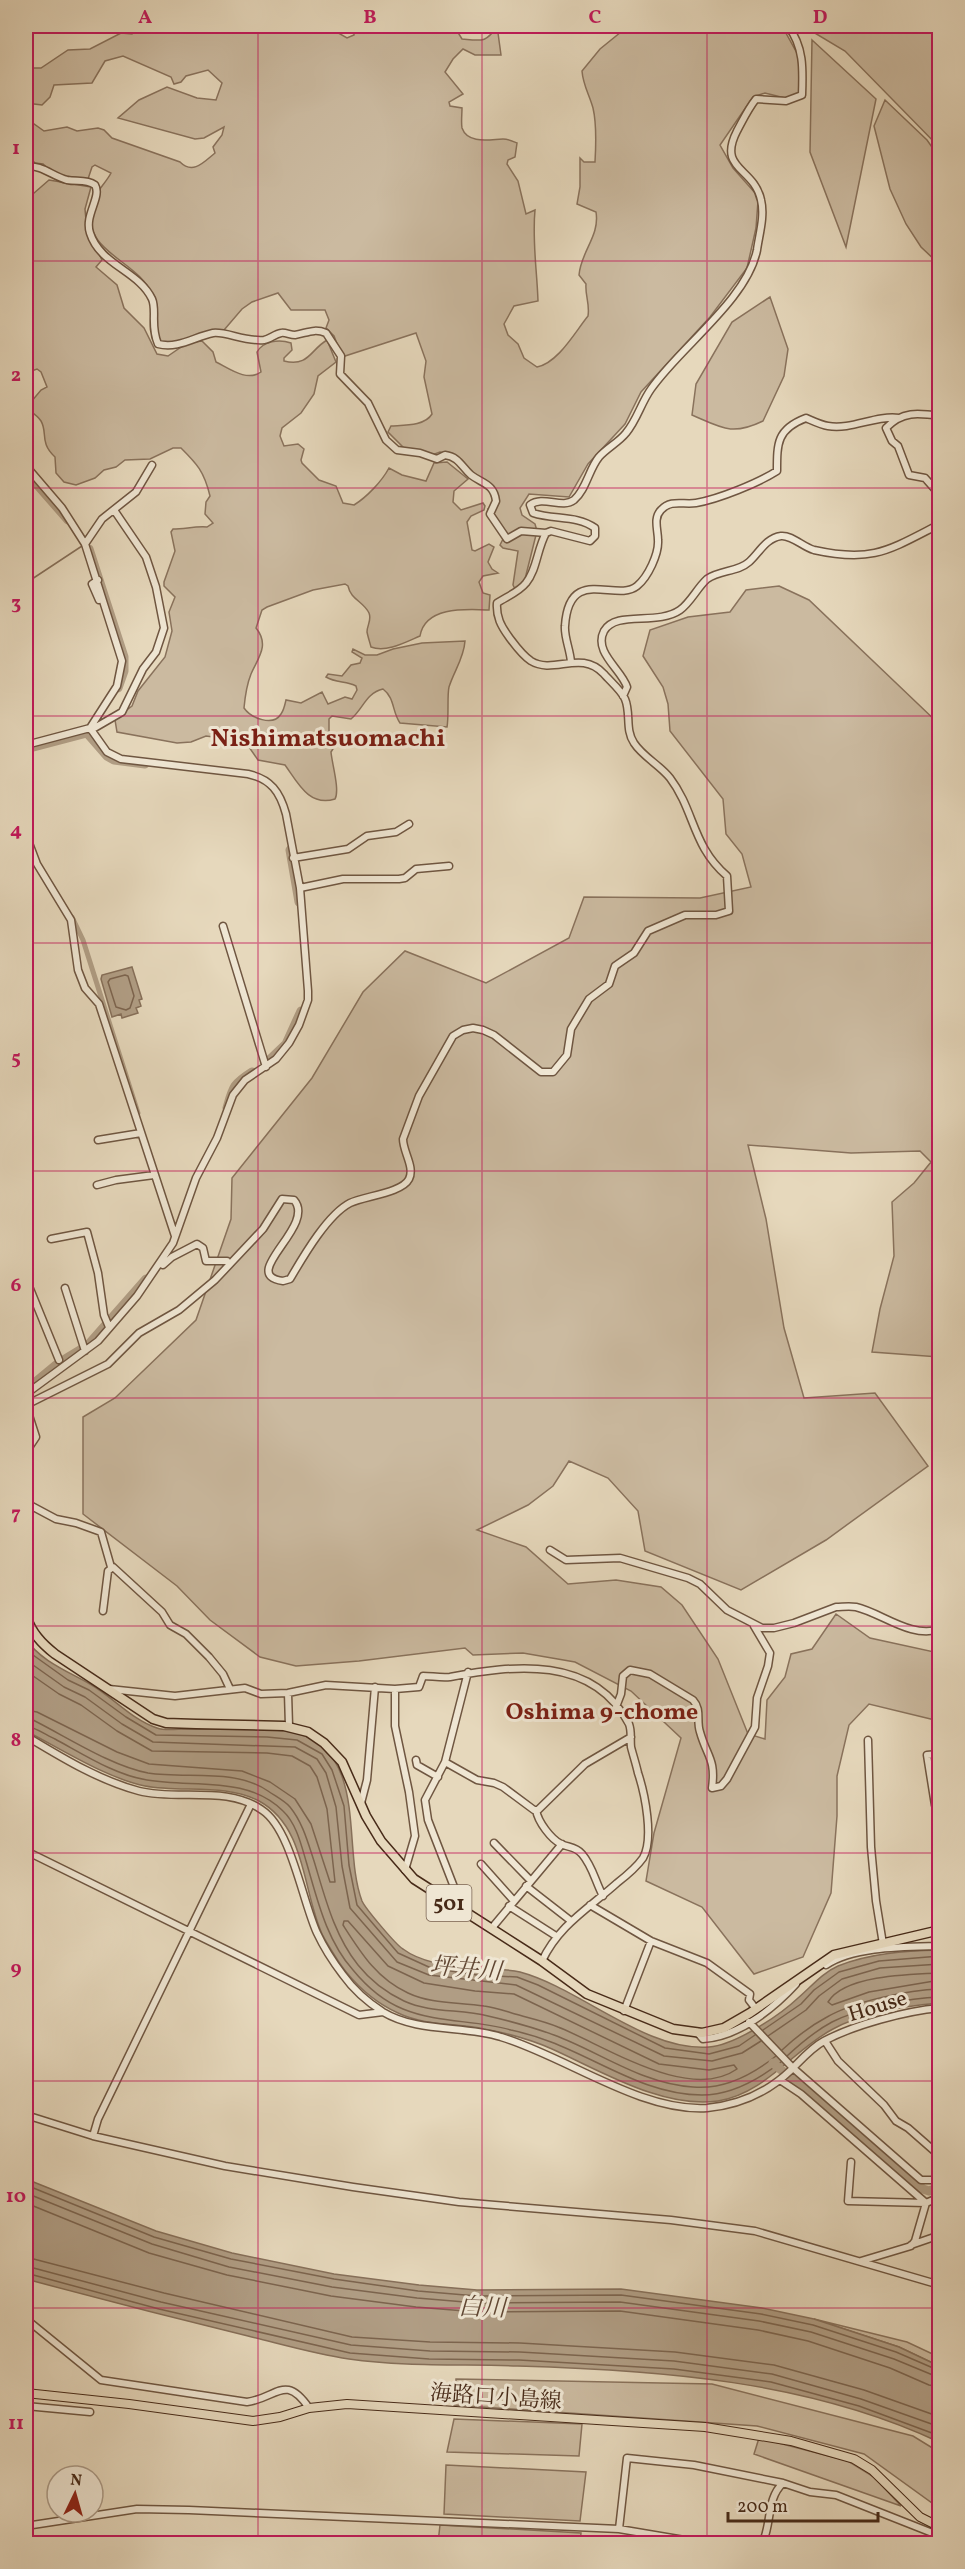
<svg xmlns="http://www.w3.org/2000/svg" width="965" height="2569" font-family="Vollkorn,'Noto Serif JP',serif">
<rect width="100%" height="100%" fill="#e6d8bc"/>
<filter id="stains"><feTurbulence type="fractalNoise" baseFrequency=".00333" numOctaves="4"/><feColorMatrix values="0 0 0 0 .2 0 0 0 0 .09 0 0 0 0 .02 0 0 0 .5 -.17"/></filter>
<radialGradient id="worn" r=".72"><stop offset=".6" stop-color="#630" stop-opacity="0"/><stop offset="1" stop-color="#630" stop-opacity=".3"/></radialGradient>
<path fill="#cbbaa0" stroke="#89725c" stroke-width="1.5" d="M136,26H326L347,38L354,35V26H454L462,39C483,41 485,43 498,26H512L498,33L501,55H475L463,49L453,59L445,72L463,94L449,102L450,106L462,108C462,114 461,123 462,128C468,145 492,139 503,139C508,139 512,141 517,143L515,157L508,160L507,164L518,181L526,214L535,210C532,241 537,270 538,301L514,306L504,324L508,335L518,344L524,358L537,367C558,363 575,332 588,316C590,304 585,296 586,284L579,275C581,251 600,236 596,212L577,204L580,187V158L584,162H595C596,145 597,125 593,108C589,94 583,85 582,71L600,49L621,32L632,33L640,26H782L798,55L801,93L793,100L765,93L753,97L720,145L733,168L756,194L758,201L756,228L747,268L710,317L641,392L625,424L588,464L569,497L529,494L520,508L522,515L535,524L537,531L524,583L515,589L513,585L518,551L503,548L500,545L505,535L488,509L495,504L491,485L465,467L452,454L440,452L432,455L405,449L388,432L391,426C404,425 425,426 432,414L424,377L426,361L416,333L342,357L334,336L326,328L329,320L325,310H291L278,293L252,302L242,309L224,330L173,342L157,341C155,327 157,308 152,295C139,260 83,254 90,207C92,196 106,183 111,173L95,165L92,167L88,179L56,175L43,164L35,163L28,156L26,122L34,124L44,131L67,127L77,131L98,128L104,130L112,138L180,162C193,175 204,162 215,153L213,147L222,135L224,127L204,138L195,139L118,118L139,100L167,87L197,98L216,100L222,83L208,70L186,76L181,82L174,84L171,77L123,56L105,61L92,83L54,85L50,97L42,105L26,103V68H41L68,50L90,49L121,33L132,34Z
M803,26H939V147L845,51Z
M812,40L876,99L846,247L810,152Z
M885,100L927,140L939,157V264L921,247L906,224L890,189L874,126Z
M49,180L91,187L85,209L87,231L102,260L96,267L117,285L124,308L144,328L157,354L168,356L187,343L202,341L213,352L216,362C230,369 247,382 261,372L257,352C263,341 279,339 291,343L292,350L284,358V361C309,367 310,350 327,340L336,362L318,376L314,394L301,413L282,428L280,436L284,446L298,444L304,449L301,460L302,463L319,480L336,486L343,503L354,505C367,497 382,481 389,468L402,475L426,481L434,463L447,462L468,479L454,491L453,502L461,510L483,503L485,506L484,510L471,516L467,522L472,550L475,551L489,544L494,547L488,562L492,569L498,573L483,576L479,582L483,593L490,595L489,610C466,609 425,606 420,636C406,642 386,653 371,647C370,643 368,637 367,632C367,625 372,620 369,613C363,601 351,600 348,586L345,584L313,590L267,607L262,610L256,628C270,645 258,658 251,674C247,684 245,697 244,708C251,718 273,727 281,714C284,710 285,704 286,700L301,703L322,692L328,704L345,697L352,699L357,690L356,686C346,681 336,683 326,677L328,674L342,676L351,665L360,663L362,658L352,652L353,649L365,655H377L393,649L422,643L465,641C464,658 454,671 449,687C447,695 449,716 447,727L400,723C392,712 395,698 383,689C366,693 363,709 351,719L332,716L329,719V732L332,734L343,733L331,752C332,764 340,790 335,799C309,807 298,783 285,765L258,760L249,747L236,740L206,736L191,742L177,743L117,732L115,720L117,717L132,706L138,691L165,657L172,631L169,612L175,597L164,586V582L175,551L171,532L173,529C185,529 195,526 207,527L213,523L205,514L206,502L210,496C204,471 197,464 181,448H173L150,459L125,460L116,467L104,470L95,478L76,485L64,482L56,473L55,457C39,442 48,433 41,421C37,415 31,412 26,408L41,390L47,387L41,372L37,369L26,373V200Z
M770,297L788,349L784,376L763,421C732,436 722,428 692,415L696,384L732,322Z
M779,586L809,600L939,724V1357L872,1352L880,1309L894,1256L892,1202L914,1183L931,1162L920,1151L851,1153L748,1145L766,1219L784,1328L804,1398L875,1393L928,1466L826,1540L741,1590L645,1551L638,1511L608,1478L569,1461L553,1486L528,1505L477,1530L526,1547L568,1584L616,1580L661,1587L682,1605L718,1659L748,1734L765,1739L767,1700L785,1677L791,1654L812,1649L836,1614L870,1638L939,1653V1721L869,1704L849,1725L837,1776V1816L831,1893L803,1957L754,1974L702,1907L646,1881L654,1833L681,1738L631,1691L575,1662L523,1653L473,1655L465,1648L359,1661L296,1666L260,1657L210,1620L177,1586L83,1514V1417L115,1398L196,1320L231,1219L232,1178L312,1078L363,992L405,951L486,983L569,938L584,897L700,898L751,887L742,854L726,834L723,799L670,731L668,704L663,687L643,656L650,630L688,617L730,612L746,590Z
M814,2319L907,2342L939,2357V2366L899,2347Z
M456,2379L712,2384L913,2436L939,2452V2508L864,2454L757,2426L454,2405Z
M454,2419L582,2424L579,2456L447,2452Z
M759,2438L848,2461L874,2477L901,2506L754,2454Z
M446,2465L586,2472L580,2521L444,2514Z
M440,2525L581,2533L580,2543H438Z"/>
<path fill="#b09d84" stroke="#866f59" stroke-width="1.5" d="M132,967L142,999L139,1000L141,1006L136,1008L138,1013L122,1018L121,1014L112,1017L101,979L102,975Z
M26,1639C39,1660 69,1672 90,1684C113,1697 132,1720 157,1728C165,1731 177,1729 186,1729C214,1730 276,1726 300,1734C368,1757 342,1849 362,1901C365,1908 396,1945 403,1949C424,1965 460,1968 485,1969C496,1970 509,1969 520,1972C580,1988 646,2052 709,2047C735,2045 779,2016 798,1998C811,1987 822,1973 838,1966C870,1953 906,1951 939,1950V2003C905,2006 864,2012 833,2029C793,2050 766,2093 718,2101C663,2109 601,2071 552,2049C532,2040 506,2033 484,2029C456,2023 425,2026 398,2013C378,2004 361,1990 347,1973C338,1962 330,1948 323,1936C302,1892 307,1827 259,1801C225,1783 182,1793 145,1786C106,1778 61,1749 26,1731Z
M26,2179L156,2231L232,2253L334,2274L419,2285L477,2290L621,2289L762,2308L814,2319L899,2347L939,2366V2442C809,2381 660,2370 518,2366C462,2364 405,2367 349,2359C315,2354 281,2344 248,2336C174,2318 100,2299 26,2279Z"/>
<g fill="none" stroke-linecap="round" stroke-linejoin="round">
<path stroke="#7c644e" stroke-width="1.5" d="M125,975L128,976L134,996L130,1008L126,1010L116,1007L108,982L110,979Z
M26,1650L68,1680L89,1690L126,1717L156,1735L267,1737L297,1740L322,1754L332,1770L344,1806L349,1865L357,1905L398,1953L431,1968L477,1975L517,1977L538,1985L665,2048L709,2054L739,2046L755,2035
M26,1660L64,1687L85,1697L122,1724L153,1742L295,1747L317,1759L326,1773L336,1807L342,1866L350,1908L397,1962L429,1975L516,1985L664,2056L712,2061L742,2053L761,2041
M26,1671L59,1694L81,1705L117,1731L152,1751L267,1753L292,1756L310,1766L317,1777L327,1809L335,1882H330L311,1824L295,1799L270,1782L242,1771L149,1764L117,1752L37,1712L26,1710
M26,1719L33,1720C67,1737 111,1766 148,1773C187,1779 235,1768 268,1791C275,1796 285,1801 290,1807C303,1823 308,1843 314,1861C325,1897 334,1935 358,1965C370,1980 385,1992 404,2001C430,2013 460,2009 488,2016C510,2021 532,2027 554,2035C600,2052 642,2084 693,2087C724,2090 752,2075 776,2056
M26,1726C35,1727 46,1735 55,1739C83,1754 115,1775 147,1780C193,1788 247,1775 283,1811C296,1823 301,1844 306,1861C317,1898 326,1940 353,1970C367,1987 383,2001 403,2009C437,2023 476,2020 511,2030C525,2033 538,2037 551,2042C601,2061 647,2095 702,2095C732,2095 758,2080 781,2062
M344,1921H348L388,1966L424,1983L475,1991L514,1994L659,2064L709,2070L734,2065L737,2069C689,2103 604,2045 558,2027C544,2021 529,2018 515,2014C505,2011 494,2007 484,2006C459,2002 431,2004 408,1993C377,1979 361,1953 343,1925Z
M940,1973C911,1974 844,1975 828,2002L832,2005L869,1992L940,1980
M763,2030L801,2004L814,1990L839,1972L879,1961L940,1956
M768,2036L806,2010L819,1996L842,1979L880,1968L940,1964
M782,2050C796,2037 810,2026 827,2017C855,2001 908,1990 940,1989
M787,2056C801,2043 815,2031 832,2022C860,2008 908,1998 940,1997
M26,2185L154,2237L231,2259L334,2279L418,2291L477,2296L621,2295L761,2314L813,2325L896,2352L940,2371
M26,2193L152,2244L229,2267L332,2287L417,2298L477,2303L620,2302L759,2321L811,2332L894,2359L940,2378
M26,2203L149,2253L227,2275L331,2296L416,2307L477,2312L620,2311L758,2330L808,2341L890,2368L929,2385L940,2387
M26,2257L164,2293L352,2337L430,2342L520,2343L675,2352L774,2365L864,2390L940,2417
M26,2266L161,2302L351,2345L430,2351L520,2352L674,2361L772,2374L861,2399L940,2427
M26,2273L159,2309L350,2353L429,2359L519,2360L674,2369L771,2382L859,2406L940,2436"/>
<path stroke="#866f59" stroke-width="1.5" d="M26,583L82,546"/>
<path stroke="#b09d84" stroke-width="5" d="M26,818L29,838
M72,917L83,940L138,1113"/>
<path stroke="#b09d84" stroke-width="9" d="M26,472L68,520
M89,549L124,657V671L118,688
M26,749L87,733L107,756L114,760L145,764
M290,850L299,902
M264,1065L286,1044L301,1011
M227,1108C233,1087 233,1084 252,1072
M60,1362L88,1345L146,1279
M27,1389L56,1365
M773,2063L923,2189L929,2191L940,2187"/>
<g stroke="#6f5641" stroke-width="9">
<path id="minor" d="M26,167C41,164 52,176 67,180C77,182 86,179 95,185C102,197 84,215 90,233C100,265 139,271 152,299C157,310 150,326 158,344C178,349 194,337 213,333C225,331 246,342 264,340C270,339 275,334 281,333C285,332 290,335 295,335C307,333 314,328 326,333L341,356L340,374L368,403L386,440L397,450L420,453L437,459L445,455C459,457 461,466 471,475C483,484 494,484 496,501L490,514L507,539L521,531L546,533L551,531L590,541L595,536V528C577,515 554,520 533,513L530,505C543,495 562,509 574,500C586,490 589,469 599,457C607,448 619,442 626,433C637,420 641,403 651,389C680,347 747,300 757,250C759,235 765,216 761,200C754,167 717,170 737,131C743,120 748,109 756,99L786,101L802,95C803,69 804,47 788,26
M940,416C918,413 902,411 886,428L892,441L898,446L909,475L925,478L940,495
M26,466L62,508L85,544L122,661L117,686L90,728L26,745
M85,544L102,519L136,492L152,465
M98,580L92,584L99,600
M571,662C570,649 564,637 565,626C569,564 616,603 637,586C648,577 659,554 658,540C658,530 653,518 661,510C671,499 683,505 696,503C719,499 758,483 777,471C777,443 777,429 806,418C813,421 821,425 828,426C852,430 875,415 899,418
M623,696L627,687C622,670 593,652 604,631C616,610 657,626 680,610C691,602 697,588 707,579C720,570 738,572 749,562C759,553 766,538 781,536C792,535 803,547 814,550C873,563 889,550 940,524
M91,730L122,712L143,669L156,652L164,628L156,587L146,557L114,510
M26,835L37,864L71,920L78,970L85,988L99,1004L175,1236
M293,858L348,849L367,836L396,832L409,824
M300,888L343,879H399L405,878L416,869L449,866
M223,926L266,1067
M98,1140L141,1133
M97,1185L116,1180L154,1175
M51,1239L87,1232L98,1273L104,1315L109,1327
M161,1264L163,1265L172,1257L197,1244L203,1248L206,1261H227
M26,1279L59,1360
M65,1288L85,1351
M26,1394L98,1341L137,1296L173,1243L196,1178L217,1138L233,1095L245,1080L276,1059L289,1043L299,1025L308,1000V991L300,888L286,814C280,792 271,779 248,774L121,759L107,752L90,728
M26,1405L108,1364L139,1333L179,1310L215,1280L263,1229L282,1199L294,1200C317,1226 237,1275 283,1281L290,1279C303,1257 327,1215 350,1203C364,1196 402,1193 409,1179C415,1167 403,1152 403,1139L419,1096L453,1036L463,1030L473,1028L483,1030L494,1035L541,1072H553L567,1055L571,1029L589,999L609,984L615,966L634,953L648,931L685,915H716L729,911L727,876C692,846 695,811 670,778C660,765 643,757 634,743C625,730 631,713 625,699C621,690 610,681 604,674C581,649 554,675 531,661C522,655 515,645 509,637C501,626 496,617 497,603C506,597 519,592 526,583C537,570 537,549 546,533
M26,1406L36,1437L26,1452
M26,1503L56,1519L76,1523L101,1532L111,1567
M550,1550L566,1560L620,1558L688,1578L700,1584L727,1610L762,1628H774L794,1623L836,1607C842,1607 849,1606 856,1607C882,1613 911,1639 940,1629
M103,1611L108,1571L113,1567L162,1612L170,1625L186,1634L209,1657L223,1674L230,1689
M109,1689L175,1696L245,1688L261,1694L288,1693L326,1685L395,1689L419,1687L423,1676C431,1676 441,1678 450,1677C514,1665 593,1655 629,1724C632,1732 630,1739 631,1747C633,1755 636,1764 638,1773C645,1794 654,1839 643,1858C636,1868 626,1876 617,1883C588,1909 559,1925 542,1961
M395,1689V1726L409,1792L415,1836L405,1870
M288,1693L289,1726
M616,1707L621,1694L623,1676L630,1670L650,1674L693,1700C702,1710 696,1720 700,1732C707,1757 716,1759 712,1788L721,1786L727,1779L755,1727L757,1698L768,1666L770,1653L754,1626
M937,1733L938,1754L927,1755L935,1805H940
M26,1736C61,1757 98,1780 139,1791C178,1801 227,1785 262,1810C291,1829 302,1900 317,1933C324,1948 333,1962 343,1975C353,1989 369,2003 383,2012C418,2033 464,2025 501,2037C565,2056 640,2112 707,2108C739,2105 768,2092 791,2070C801,2060 811,2048 824,2041C854,2025 905,2011 940,2008
M868,1740L871,1847L876,1901L883,1944
M416,1760L417,1765L438,1777
M445,1762L477,1780L494,1783L503,1787L534,1810H538L585,1764L631,1737
M361,1803L367,1780L375,1687
M536,1810C538,1822 551,1839 561,1844C569,1848 575,1846 582,1854C593,1867 595,1881 603,1896
M494,1843L531,1881
M26,1851L359,2015L383,2012
M481,1864L514,1901
M526,1886L571,1921
M590,1905L651,1941L707,1963L750,1994L749,2000L756,2009
M509,1906L556,1936
M456,1907L454,1887L428,1820L425,1800L445,1762L468,1672
M491,1929L562,1844
M826,1965C854,1946 906,1947 940,1946
M624,2011L651,1941
M749,2022L793,2068L921,2180H932L940,2175
M697,2032L703,2039C738,2037 773,2009 796,1984
M825,2041L838,2061L884,2105L896,2121L908,2128L940,2156
M780,2080L801,2094L926,2203
M26,2115L93,2136L225,2166L353,2187L459,2202L671,2220L755,2231L940,2285
M93,2136L98,2119L251,1804
M851,2162L848,2201L926,2203L940,2197
M911,2245L940,2235
M861,2261L911,2246L915,2241L926,2203
M26,2319L101,2380L247,2402C277,2398 285,2373 309,2408
M26,2406L90,2412
M26,2526L137,2509L189,2510L619,2529L708,2544
M619,2529L627,2458L694,2465L783,2483
M762,2544C772,2524 766,2499 783,2483L810,2492L836,2495L940,2536"/>
</g>
<g stroke="#472a18" stroke-width="10">
<path id="major" d="M26,2393L129,2404L253,2421L280,2417L309,2408L347,2404L705,2427L791,2441L854,2459L872,2470L920,2517L940,2527"/>
</g>
<g stroke="#472a18" stroke-width="11">
<path id="highway" d="M26,1616C32,1633 41,1643 55,1654L153,1719L166,1723L196,1724L284,1726L308,1732L324,1743L342,1762L366,1816L381,1841L414,1879L542,1961L587,1994L673,2029L702,2033L724,2028L750,2013L834,1955L940,1930"/>
</g>
<use href="#minor" stroke="#efe6d3" stroke-width="6"/>
<use href="#major" stroke="#e6d8bc" stroke-width="8"/>
<use href="#highway" stroke="#e6d8bc" stroke-width="8"/>
</g>
<path fill="none" stroke="#c2185b" stroke-width="1.5" stroke-opacity="0.55" d="M258,26V2544M482,26V2544M707,26V2544M26,261H940M26,488H940M26,716H940M26,943H940M26,1171H940M26,1398H940M26,1626H940M26,1853H940M26,2081H940M26,2308H940"/>
<g text-anchor="middle" stroke-width="6" stroke-linejoin="round" paint-order="stroke">
<rect fill="#efe6d3" stroke="#796250" stroke-width="1.5" x="426.5" y="1885" width="45" height="36" rx="4.5"/>
<g font-size="21" font-weight="bold" fill="#472a18">
<text x="449" y="1910">501</text>
</g>
<g font-size="22" fill="#472a18" stroke="#efe6d3">
<text transform="translate(877 2005) rotate(-17)" y="8">House</text>
<text transform="translate(496 2396) rotate(4)" y="8">海路口小島線</text>
</g>
<g font-size="24" font-weight="bold" fill="#7a1f14" stroke="#efe6d3">
<text x="602" y="1719">Oshima 9-chome</text>
</g>
<g font-size="24" font-style="italic" fill="#614733" stroke="#efe6d3">
<text transform="translate(466 1968) rotate(5)" y="8">坪井川</text>
<text transform="translate(482 2307) rotate(2)" y="8">白川</text>
</g>
<g font-size="26" font-weight="bold" fill="#7a1f14" stroke="#efe6d3">
<text x="328" y="746">Nishimatsuomachi</text>
</g>
</g>
<rect width="965" height="2569" fill="none" stroke="#e6d8bc" stroke-width="66"/>
<g transform="translate(75 2494) rotate(5)"><circle r="28" fill="#efe6d3" stroke="#ac9b88" stroke-width="1.5"/>
<path d="M0-4.5L10 22L0 15L-10 22Z" fill="#8f2418"/>
<text y="-9" font-size="16" font-weight="bold" text-anchor="middle" fill="#472a18">N</text>
</g>
<path d="M728 2512v9h150v-9" fill="none" stroke="#472a18" stroke-width="3"/>
<text x="737" y="2512" font-size="18" fill="#472a18" stroke="#efe6d3" stroke-width="4.5" paint-order="stroke">200 m</text>
<rect x="33" y="33" width="899" height="2503" fill="none" stroke="#c2185b" stroke-width="2"/>
<g font-size="20" text-anchor="middle" font-weight="bold" fill="#c2185b">
<text x="145" y="23">A</text>
<text x="370" y="23">B</text>
<text x="595" y="23">C</text>
<text x="820" y="23">D</text>
<text x="16" y="154">1</text>
<text x="16" y="381">2</text>
<text x="16" y="609">3</text>
<text x="16" y="836">4</text>
<text x="16" y="1064">5</text>
<text x="16" y="1291">6</text>
<text x="16" y="1519">7</text>
<text x="16" y="1746">8</text>
<text x="16" y="1974">9</text>
<text x="16" y="2202">10</text>
<text x="16" y="2429">11</text>
</g>
<rect width="100%" height="100%" filter="url(#stains)"/>
<rect width="100%" height="100%" fill="url(#worn)"/>
</svg>
